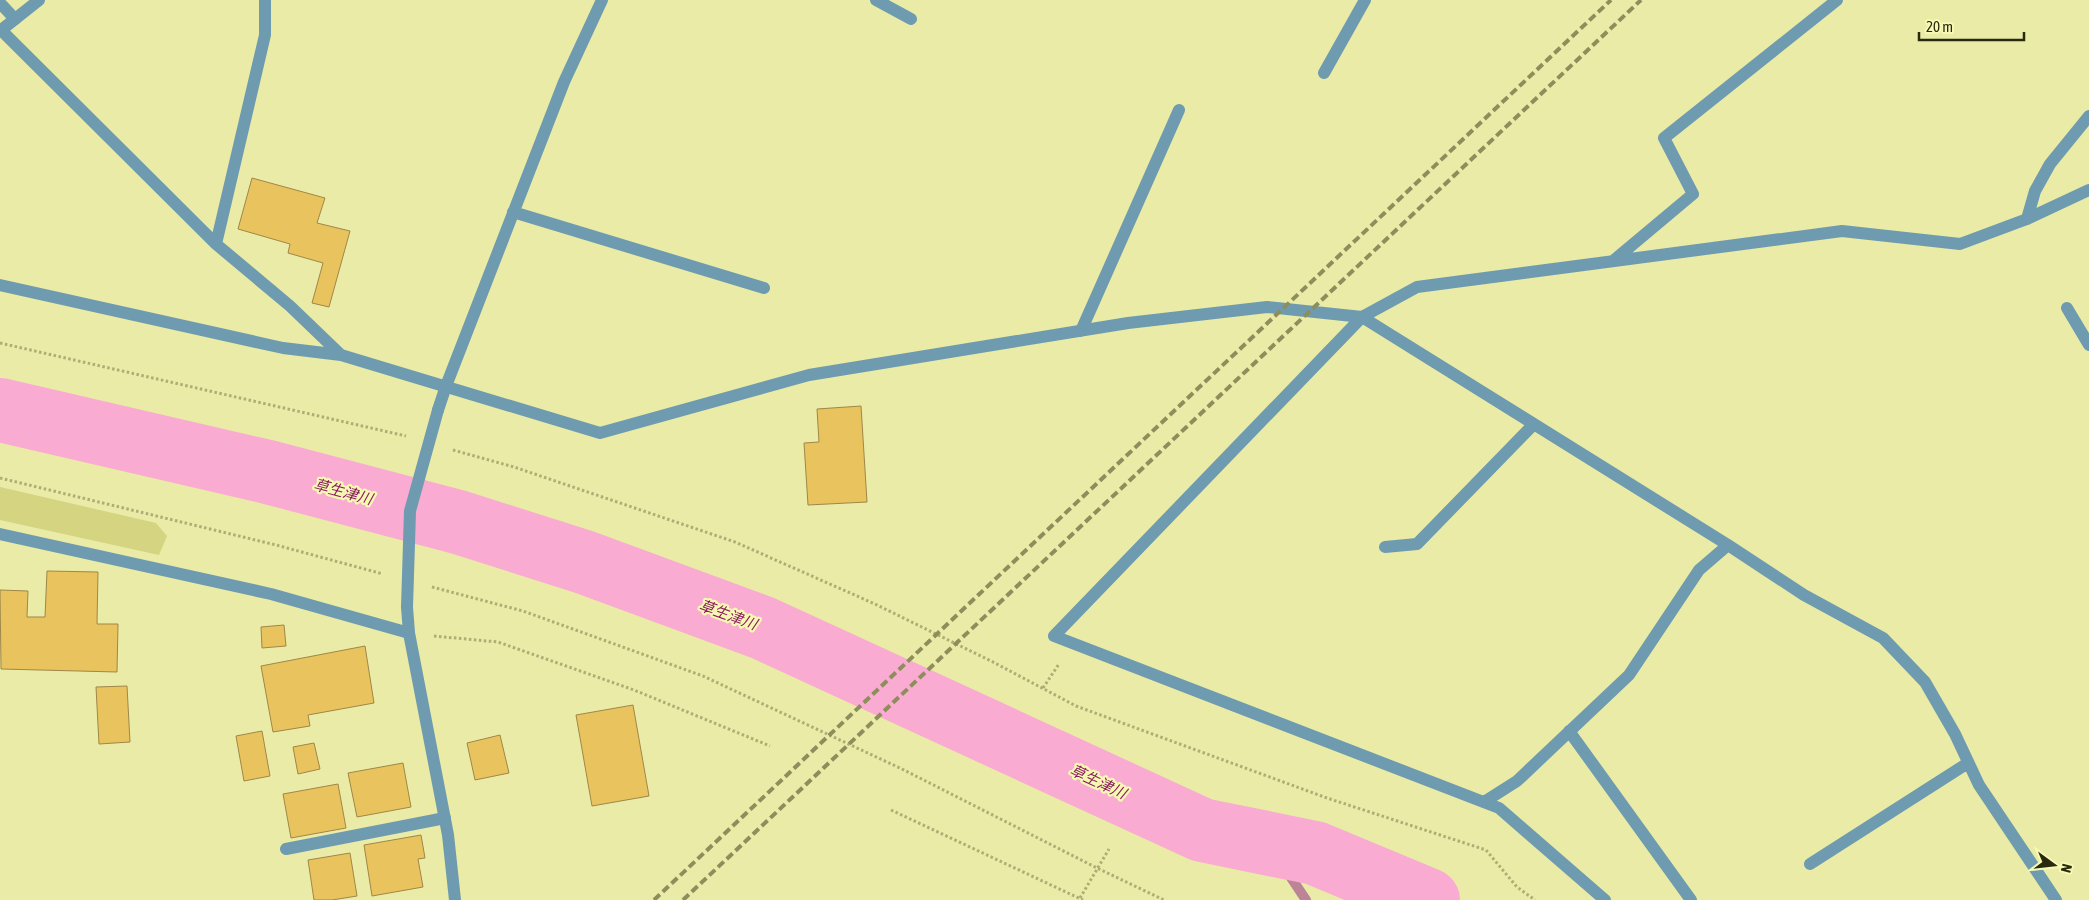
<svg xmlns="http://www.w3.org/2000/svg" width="2089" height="900" font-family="'Asap Condensed','Noto Sans JP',sans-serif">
<rect width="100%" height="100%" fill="#eaeba6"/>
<path fill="#d4d481" d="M0,487L156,523L167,536L159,555L0,520Z"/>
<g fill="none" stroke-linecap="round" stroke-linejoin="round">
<path stroke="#bb8497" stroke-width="10" d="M1268,843L1306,900"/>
<path stroke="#f9abd2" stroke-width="64" d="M0,410L268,472L458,522L584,562L763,628L1202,830L1315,853L1428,900"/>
</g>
<path fill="#e9c35d" stroke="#9f8748" d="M252,178L325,198L317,223L350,231L329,307L312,303L323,263L288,253L290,244L238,229Z
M861,406L867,502L808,505L804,443L819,442L817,409Z
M47,571L98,572L97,624H118L117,672L1,669L0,590L28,591L27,617H45Z
M284,625L286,646L262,648L261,627Z
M365,646L374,703L308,715L310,726L273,732L261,666Z
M127,686L130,742L99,744L96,687Z
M633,705L649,796L592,806L576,715Z
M262,731L270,776L244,781L236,736Z
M500,735L509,773L475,780L467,743Z
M314,743L320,769L298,774L293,747Z
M403,763L411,807L357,817L348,773Z
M338,784L346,828L291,838L283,794Z
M421,835L425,858L418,859L423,887L372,896L364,845Z
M350,853L357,896L332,900H314L308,860Z"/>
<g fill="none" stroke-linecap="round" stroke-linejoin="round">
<path stroke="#adad75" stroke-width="3" stroke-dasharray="2.5 2.5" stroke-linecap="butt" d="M0,343L406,436
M453,450L514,467L735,542L875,604L993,662L1076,706L1327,798L1486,850L1517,887L1535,900
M0,478L276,545L383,574
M432,587L523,611L703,676L902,769L1097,868L1164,900
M434,636L498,642L634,690L770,746
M1043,688L1059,664
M891,810L1083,900
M1080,898L1109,849"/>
<path stroke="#6e9bb0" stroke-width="12" d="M876,0L911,19
M0,3L15,19
M1,30L216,244L290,306L341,355L600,433L809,375L1128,323L1267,307L1362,317L1728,545L1804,595L1883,638L1925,682L1955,734L1979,785L2056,900
M1324,73L1365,0
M513,212L764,288
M2027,219L2089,190
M216,244L265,35V0
M1613,261L1693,194L1664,138L1837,0
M0,285L283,348L341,355
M2067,308L2089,345
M1081,331L1179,110
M446,386L564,82L602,0
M0,534L271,594L409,633
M1385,547L1417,544L1534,424
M1569,731L1691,900
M1484,802L1517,781L1629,675L1699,570L1728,545
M286,849L445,818
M1810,864L1968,763
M1605,900L1499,808L1054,636L1362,317L1417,287L1842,231L1960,244L2027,219L2035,191L2050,164L2089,116"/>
<path stroke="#6e9bb0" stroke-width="12" d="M0,31L39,0
M438,410L446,386
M407,607L409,633L448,835L455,900"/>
<path stroke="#8d8e5c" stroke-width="4" stroke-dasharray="8 4" stroke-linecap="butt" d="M654,900L1611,0
M683,900L1641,0"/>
<path stroke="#6e9bb0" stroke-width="12" d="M407,607L410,511L438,410"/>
</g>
<g text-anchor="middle" stroke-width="4.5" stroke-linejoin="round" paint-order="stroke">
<g font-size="15" font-style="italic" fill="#8a1c5f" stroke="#f7f8b3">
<text transform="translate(343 492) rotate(15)" y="5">草生津川</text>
<text transform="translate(728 615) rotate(20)" y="5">草生津川</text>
<text transform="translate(1098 782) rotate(25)" y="5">草生津川</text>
</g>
</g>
<g transform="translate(2054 865) rotate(105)" stroke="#f7f8b3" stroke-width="4" paint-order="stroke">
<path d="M0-4L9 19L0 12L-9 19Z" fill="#29290d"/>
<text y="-8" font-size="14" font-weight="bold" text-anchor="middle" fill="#29290d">N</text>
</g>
<path d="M1919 32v8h105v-8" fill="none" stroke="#29290d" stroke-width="2.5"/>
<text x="1926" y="32" font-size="15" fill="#29290d" stroke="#f7f8b3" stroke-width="4" paint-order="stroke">20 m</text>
</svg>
